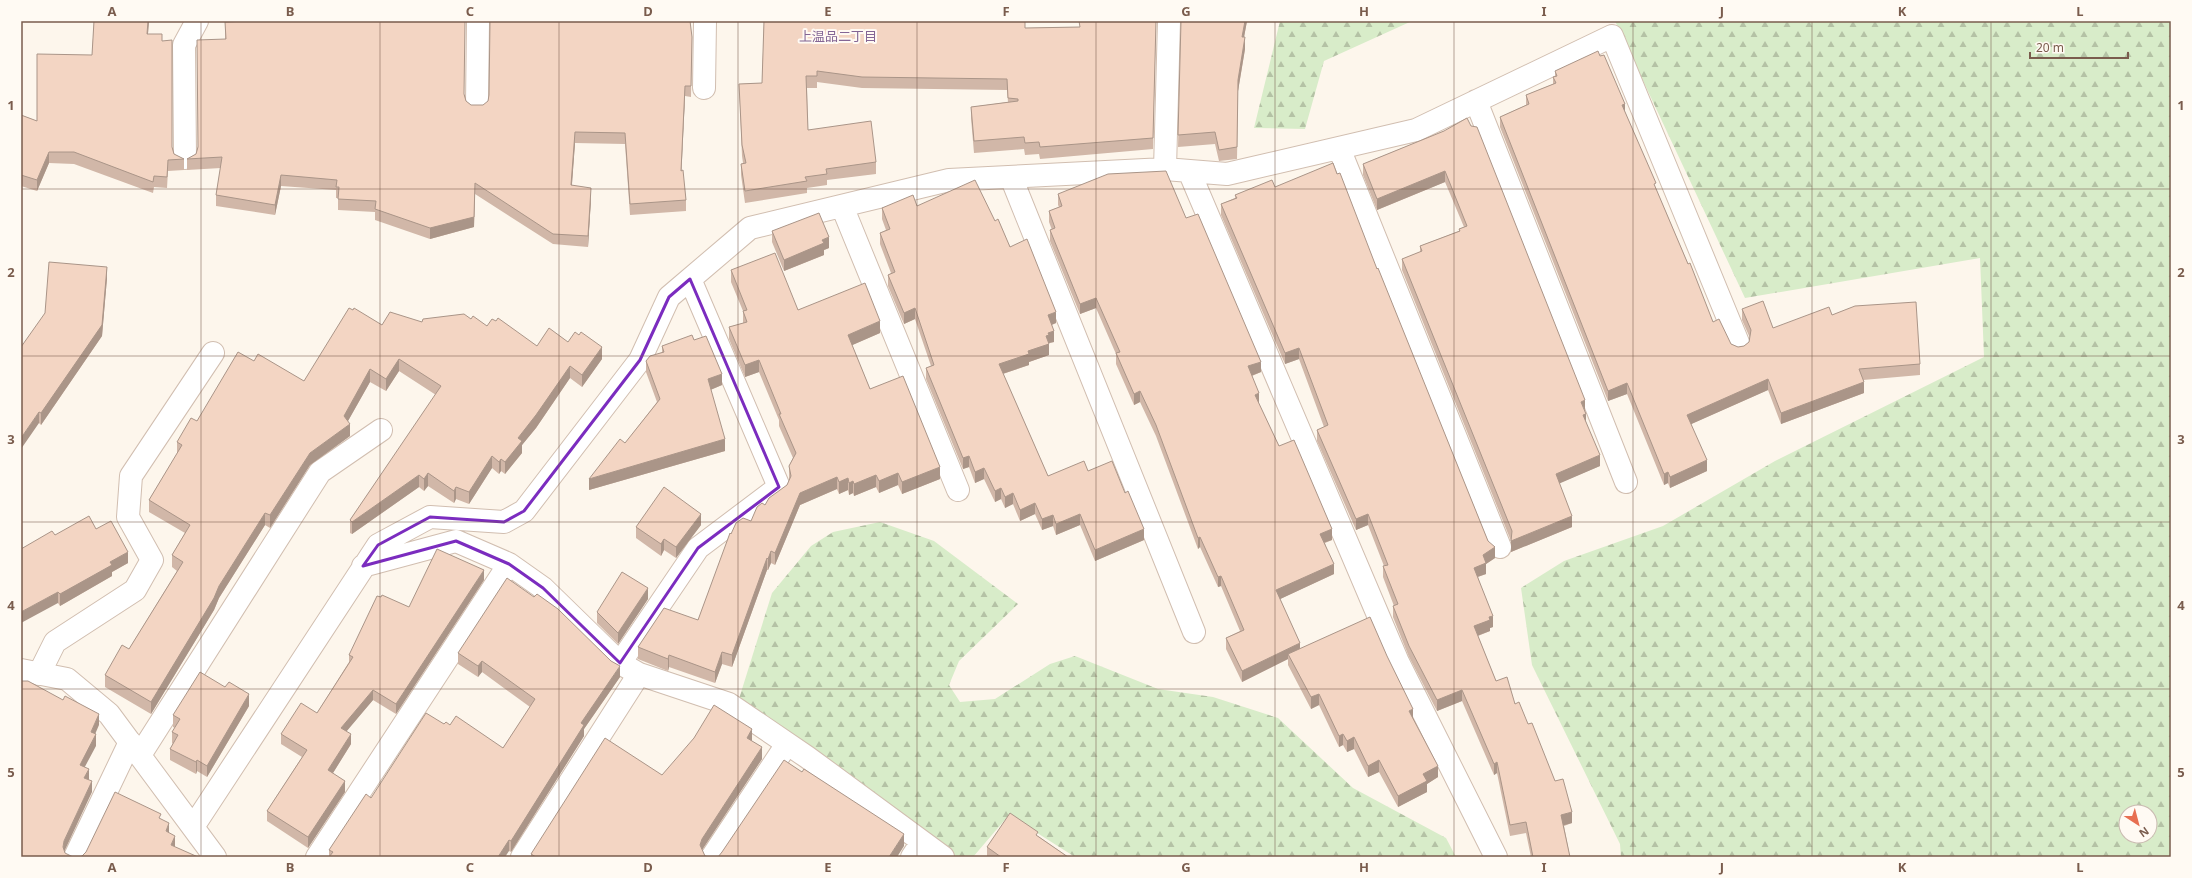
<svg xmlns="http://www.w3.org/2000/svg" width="2192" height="878" font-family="'Noto Sans','Noto Sans JP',sans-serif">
<defs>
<pattern id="forest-firs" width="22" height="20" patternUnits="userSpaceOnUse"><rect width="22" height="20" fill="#d8ecc9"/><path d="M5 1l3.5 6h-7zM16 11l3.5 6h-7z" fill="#b4c2a5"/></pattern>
</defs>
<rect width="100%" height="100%" fill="#fdf6ec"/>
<path fill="url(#forest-firs)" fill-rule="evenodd" d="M1280,21H1412L1324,61L1305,129L1254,128Z
M1615,21H2171V857H1621L1620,844L1532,665L1521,588L1564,561L1663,526L1775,461L1984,357L1980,258L1745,298ZM2126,812H2150V836H2126Z
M880,522L934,541L1018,604L959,661L949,685L960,702L995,699L1050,664L1075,656L1158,689L1213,697L1278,718L1353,788L1446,838L1456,857H1075L1009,815L973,857H957L738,702L772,593L811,546L833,532Z"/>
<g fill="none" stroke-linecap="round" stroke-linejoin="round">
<g stroke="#d1beb0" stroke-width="24">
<path id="minor" d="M704,88L705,21
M1476,101L1626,482
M477,105L478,21
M1339,148L1500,547
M185,158L184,45L197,21
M1165,169L1169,21
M1189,171L1398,662L1496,857
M1011,177L1194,632
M842,206L958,490
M363,566L456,541L509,564L543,588L620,663L639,674L729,704L807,757L943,857
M620,663L698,548L779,487L690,279
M21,670L67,679L109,714L215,857
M39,674L55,642L135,590L152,560L128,517L131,476L213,353
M140,755L320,472L381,430
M193,827L378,545L430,517L504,522L524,511L640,360L669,297L750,228L949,180L1165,169L1227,174L1416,130L1612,36L1739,345
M75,857L130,742
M317,857L509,564
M522,857L639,674
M712,857L787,744
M912,857L922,842"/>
</g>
<use href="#minor" stroke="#fff" stroke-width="22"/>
</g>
<path fill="#d1b7a8" d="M94,21H149L148,34L162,41L172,147L174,154L184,159V170L168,171L167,188L154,187L153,193L74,164L49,163L37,191L21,186V115L37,121L92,55Z
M247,21L465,95L466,101L471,105H483L692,37L691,97L685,96L681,171L686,200V211L630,215L625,144L575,143L572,185L591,199L588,247L553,244L475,194L474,227L430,239L375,220V212L338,210V198H336V190L281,186L275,215L216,206V195L221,168L187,170V159L196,154L225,39V22Z
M764,21L1025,28L1079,27L1156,21L1153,149L1040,159L1039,154L1025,155L1024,149L974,153L971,118V107L1008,102L1007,90L862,88L817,82V88H807L808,130L876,162V174L827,180V185L807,188V193L745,203L741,175V164L743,163L742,156L739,84L762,83Z
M1181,21H1247L1244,37L1245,49L1238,91L1237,159L1219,161L1215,144L1178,147Z
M1555,71L1625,112L1656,189L1713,322L1731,344L1738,347L1744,346L1749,342L1750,338L1742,320V309L1773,328L1832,315L1920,364V375L1863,380L1864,393L1781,424L1768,390L1691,424L1707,471L1670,488L1668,483L1664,485L1627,394L1608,401L1500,127V117L1526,105V95L1553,84V77H1555Z
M1444,131L1585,411L1586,422L1600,466L1559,483L1572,527L1511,552V541L1402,270V259L1420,252V246L1459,231V229L1464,227L1445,182L1377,210L1363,175V164Z
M1275,187L1377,269L1495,558L1486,564V574L1478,577L1493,627L1490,628V631L1478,636L1496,681L1515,704L1572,823L1564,826L1570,857H1531L1526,833L1510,836L1497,773L1494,775L1462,701L1437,711L1409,657L1393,617V606H1394L1383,577V566H1384L1368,525L1356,530L1317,441V430L1324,427L1299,359L1285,364L1221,215V204L1235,198V195Z
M1058,194L1186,218L1261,372L1252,376L1259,404L1279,446L1332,540L1325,543L1334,574L1280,599L1300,649L1413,718L1438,777L1427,784V792L1398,807L1379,772L1368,777L1354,749L1347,752L1343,745L1339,747L1319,705L1311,709L1288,665V659L1242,682L1226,649V638L1240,631L1221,586L1218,587L1200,547L1198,549L1156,436L1140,402L1134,405L1116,364V354L1096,308L1080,314L1050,241V230H1052L1049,222V211L1059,207L1058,205Z
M917,206L995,221L1056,323L1052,325L1054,342L1049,343V355L1029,362V365L1003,374L1048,476L1088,471L1144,540L1095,561L1080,525L1056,535L1053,526L1042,530L1035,514L1020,521L1013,504L1005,508L1001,499L995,502L984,479L975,483L969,467L963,469L926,379V368L931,366L915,319L904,324L888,286V275L891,273L880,244V233L886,230L882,219V208Z
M772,231L829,248L824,250V255L784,271L772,242Z
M731,270L798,310L880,333L852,345L870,389L940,479L902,494L898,485L879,493L876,487L854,496L853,493L849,495L848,490L839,494L837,489L800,505L775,565L771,563L768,570H767L732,667L722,664L715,683L669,667L668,671L638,659V647L698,620L731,534L751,521L765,505L787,485L789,480V466L793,458L779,426V420L759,372L745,377L729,339V327L743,323V311L731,282Z
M107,278L102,336L41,425L39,423L21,347Z
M471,319L487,326L496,321L537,346L568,342L602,359L582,387L570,378L536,428L522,445V453L505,474L501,471L499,474L492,468L469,504L456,499L454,503L428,486L424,491L419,487L352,534L350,533V520L436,395L399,371L386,391L370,382L348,421L350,436L310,465L270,528L265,525L219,598L214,610L151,714L105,687V675L129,649L177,571L172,567V555L185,533L149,512V500L177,454V442L254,361L304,381L382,325L422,322Z
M694,340L722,385L710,390L725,451L589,490L657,402L646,372V361L662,352V346Z
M701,525L676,558L664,550L661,556L636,538V527Z
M96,529L128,563L112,572V576L60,606L58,603L55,535Z
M484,580L396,714L373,700L346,731L351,744L333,773L345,792L308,848L267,821V811L302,757L281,744V734L317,713L349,662V655L409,607Z
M648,599L618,644L597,623V612Z
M458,653L620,677L584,729V736L511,852L509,851L329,857V850L371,798L444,724L450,725L503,748L530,707L482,672L478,677L458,664Z
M225,687L249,706L207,777L197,771L196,774L170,760V749L173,744L172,743V732L175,728L173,727V715Z
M752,741L762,759L702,850L705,856L709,857H531V854L662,775Z
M1038,836L1068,857H987V847Z"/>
<path fill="#aa9588" d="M148,21H149L147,45V34Z
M1245,21H1247L1242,48V37Z
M1245,37V49L1238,91L1237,159L1238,80Z
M685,86V96L681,181V171Z
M1625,104V115L1622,105Z
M575,132V143L571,196V185Z
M49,152V163L37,191V180Z
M1445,171V182L1377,210V199Z
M281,175V186L275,215V205Z
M475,183L474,227L430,239V228Z
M591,188V199L588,247V236Z
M829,237V248L824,250V255L784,271V260L822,240Z
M107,267V278L102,336L41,425V413Z
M1096,298V308L1080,314V304Z
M915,308V319L904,324V313Z
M1056,312V323L1048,326V315Z
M880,321V333L848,347V335Z
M1054,331V342L1049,343V355L1029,362V365L999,375V364L1028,351L1046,336L1048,333Z
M602,347V359L582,387V375Z
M1299,348V359L1285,364V353Z
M399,359V371L386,391V379Z
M759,360V372L745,377V365Z
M1261,362V372L1248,377V366Z
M570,366V378L536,428L522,445V453L505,474V462L518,438Z
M370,369V382L344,428V416Z
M722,374V385L708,391V379Z
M1768,379V390L1687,426V415Z
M1864,382V393L1781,424V413Z
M1627,383V394L1608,401V391Z
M1140,391V402L1134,405V394Z
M1259,393V404L1255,406V395Z
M1585,400V411L1581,402Z
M39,412V423L21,449V438Z
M1586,414V425L1583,415Z
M350,424V436L310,465L270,528V515L310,453Z
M725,439V451L589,490V479Z
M1600,455V466L1556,485V474Z
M492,456V468L469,504V492Z
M969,456V467L963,469V458Z
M501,459V471L499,474V462Z
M1707,460V471L1670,488V477Z
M940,467V479L902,494V482Z
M984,468V479L975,483V472Z
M1668,472V483L1664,485V474Z
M428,473V486L424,491V479Z
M898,473V485L879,493V481Z
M419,475V487L352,534V522Z
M876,475V487L854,496V484Z
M837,477V489L800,505L775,565V553L800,493Z
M848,478V490L839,494V482Z
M853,481V493L849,495V483Z
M456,487V499L454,503V491Z
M1001,488V499L995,502V491Z
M1013,493V504L1005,508V497Z
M1035,503V514L1020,521V510Z
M265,513V525L219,598L214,610L151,714V702L219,586Z
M701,514V525L676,558V547Z
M1080,514V525L1056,535V524Z
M1368,514V525L1356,530V519Z
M1053,515V526L1042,530V519Z
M1572,516V527L1511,552V541Z
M1144,529V540L1095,561V550Z
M1332,529V540L1320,544V534Z
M1200,537V547L1198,549V538Z
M664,539V550L661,556V544Z
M1495,547V558L1486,564V574L1474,578V568L1483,555Z
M771,551V563L768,570V559Z
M128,552V563L112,572V576L60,606V594L110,562Z
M767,558V570L732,667V655Z
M1334,564V574L1276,601V590Z
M484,570V580L396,714V704Z
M1221,576V586L1218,587V577Z
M648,588V599L618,644V633Z
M58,592V603L21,623V612Z
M1493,616V627L1490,628V631L1474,637V626L1489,617Z
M1300,643V654H1288V659L1242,682V671Z
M722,652V664L715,683V672Z
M669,655V667L668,671V659Z
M482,661V672L478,677V666Z
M620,666V677L584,729V736L511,852V841L581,723Z
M373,690V700L341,738V728Z
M1462,690V701L1437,711V700Z
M249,694V706L207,777V766Z
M1319,694V705L1311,709V697Z
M1413,709V720L1409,711Z
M99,714V725L93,739L96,734V746L80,776V765L91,732Z
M752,729V741L747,749V738Z
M351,734V744L328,781V770Z
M1343,734V745L1339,747V736Z
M1354,737V749L1347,752V741Z
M762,747V759L702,850L700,845L702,839Z
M197,760V771L196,774V762Z
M1379,760V772L1368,777V766Z
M1497,762V773L1494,775V764Z
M1438,766V777L1427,784V792L1398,807V796L1423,774Z
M89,769V780L84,778Z
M92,781V792L64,852L63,847L64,841Z
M345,781V792L308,848V837Z
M1572,812V823L1561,826V815Z
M169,823V834L166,831Z
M904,834V846L897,857H889Z
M175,836V847L171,845Z
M509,840V851L505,857H498Z"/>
<path fill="#f3d5c3" stroke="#aa9588" d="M94,21H148L147,34H162V41L172,40V147L174,154L184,159L168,160L167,177L154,176L153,182L74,152H49L37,180L21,175V115L37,121V54L92,55Z
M247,21H465L464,94L466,101L471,105H483L488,101L489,95L490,21H690L692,37L691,86H685L681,171L683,170L686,200L630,204L625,133L575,132L571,185L591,188L588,236L553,234L475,183L474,217L430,228L375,209L376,201L338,199L339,187H336L337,180L281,175L275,205L216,195L222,157L187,159L196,154L198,147L197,40L226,39L225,22Z
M764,21H1025V28L1080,27L1079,21H1156L1153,138L1040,147L1039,142L1025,143L1024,137L974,141L971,107L1018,101V99L1008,98L1007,79L862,77L817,71V76H806L808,130L871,121L876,162L826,169L827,174L805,177L807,181L745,191L741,164L746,163L742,145L739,84L762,83Z
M1181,21H1245L1242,37H1245L1238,80L1237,147L1219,150L1215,132L1178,135Z
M1598,51L1600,56L1604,55L1625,104L1622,105L1656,183L1654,184L1688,264L1690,263L1713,322L1719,319L1731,344L1738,347L1744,346L1749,342L1751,330L1742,309L1763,301L1773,328L1829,307L1832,315L1855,306L1916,302L1920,364L1859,369L1864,382L1781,413L1768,379L1687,415L1707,460L1670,477L1668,472L1664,474L1627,383L1608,391L1500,117L1529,104L1526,95L1556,83L1553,77L1557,76L1555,71Z
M1467,118L1471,126L1477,127L1585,400L1581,402L1586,414L1583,415L1600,455L1556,474L1572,516L1511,541L1512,531L1402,259L1422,251L1420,246L1460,231L1459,229L1467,226L1445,171L1377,199L1363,164L1444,131Z
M1333,163L1337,174L1340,173L1377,269L1378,268L1488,541L1495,547L1483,555L1486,563L1474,568L1493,616L1489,617L1490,620L1474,626L1496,681L1507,677L1515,704L1519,702L1528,724L1532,723L1555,781L1563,779L1572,812L1561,815L1570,857H1533L1526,822L1510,825L1497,762L1494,764L1462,690L1437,700L1409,646L1393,606L1398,604L1383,566L1388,565L1368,514L1356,519L1317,430L1328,425L1299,348L1285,353L1221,204L1237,198L1235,195L1272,180L1275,187Z
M1166,171L1186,218L1198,214L1261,362L1248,366L1259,393L1255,395L1279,446L1294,440L1332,529L1320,534L1334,564L1276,590L1300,643L1242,671L1226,638L1244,630L1221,576L1218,577L1200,537L1198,538L1156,425L1140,391L1134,394L1116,353L1120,352L1096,298L1080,304L1050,230L1055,228L1049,211L1062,206L1058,194L1108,174Z
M975,180L995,221L998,219L1010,247L1027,239L1056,312L1048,315L1054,331L1048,333L1049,335L1046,336L1049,344L1028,351L1029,354L999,364L1048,476L1084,461L1088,471L1112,461L1125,493L1128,491L1144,529L1095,550L1080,514L1056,524L1053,515L1042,519L1035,503L1020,510L1013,493L1005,497L1001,488L995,491L984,468L975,472L969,456L963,458L926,368L934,365L915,308L904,313L888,275L895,272L880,233L890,229L882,208L913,195L917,206Z
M819,213L829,237L822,240L824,243L784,260L772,231Z
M775,253L798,310L865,283L880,321L848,335L870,389L903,376L940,467L902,482L898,473L879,481L876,475L854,484L853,481L849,483L848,478L839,482L837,477L800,493L775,553L771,551L768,559L767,558L732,655L722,652L715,672L669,655L668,659L638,647L664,608L698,620L730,533L731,534L736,523L743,518L751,521L757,507L762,503L765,505L769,498L787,485L791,476L789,466L796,453L779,414H781L759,360L745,365L729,327L747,322L743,311L747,310L731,270Z
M49,262L107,267L102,325L41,413L39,412L21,438V347L45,313Z
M349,308L353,310L354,308L382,325L390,312L422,322L423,319L464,314L471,319L473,316L487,326L492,319L496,321L498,318L537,346L549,328L568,342L575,332L579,335L581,332L602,347L582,375L570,366L536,415L518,438L522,441L505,462L501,459L499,462L492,456L469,492L456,487L454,491L428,473L424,479L419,475L352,522L350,520L441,386L399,359L386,379L370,369L344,416L350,424L310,453L270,515L265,513L219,586L214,598L151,702L105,675L122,645L129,649L183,562L172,555L190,525L149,500L182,445L177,442L191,418L197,421L238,352L254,361L258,354L304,381Z
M692,335L694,340L706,336L722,374L708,379L725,439L589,479L620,439L625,443L660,399L646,361L650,356L664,352L662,346Z
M664,487L701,514L676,547L664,539L661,544L636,527Z
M89,516L96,529L111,521L128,552L110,562L112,565L60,594L58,592L21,612V549L52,531L55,535Z
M437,549L484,570L396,704L373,690L341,728L351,734L328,770L345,781L308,837L267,811L307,750L281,734L301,703L317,713L353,657L349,655L377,596L381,597L382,595L409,607Z
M622,572L648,588L618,633L597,612Z
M507,578L534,597L537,594L558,609L611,661L620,666L581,723L584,725L511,841L509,840L498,857H329L333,852L329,850L366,794L371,798L426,713L444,724L446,722L450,725L456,716L503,748L535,699L482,661L478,666L458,653Z
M1370,617L1387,656L1413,709L1409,711L1438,766L1423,774L1427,781L1398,796L1379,760L1368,766L1354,737L1347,741L1343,734L1339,736L1319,694L1311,697L1288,654Z
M200,672L225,687L229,682L249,694L207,766L197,760L196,762L170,749L178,735L172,732L180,719L173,715Z
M21,681H28L63,700L65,696L99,714L91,732L96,734L80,765L89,769L84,778L92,781L64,841L63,847L65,853L73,857H21Z
M714,705L752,729L747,738L762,747L702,839L700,845L705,856L709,857H536L531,854L605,738L662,775L694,738Z
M784,760L802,772L804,769L904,834L889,857H716H718L722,852Z
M115,792L161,814L159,818L169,823L166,831L175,836L171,845L198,857H80L82,856L86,852Z
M1010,813L1038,832L1036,835L1068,857H1001L987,847Z"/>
<path fill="none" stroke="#7b2cbf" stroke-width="3" stroke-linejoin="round" d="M690,279L779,487L698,548L620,663L543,588L509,564L456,541L363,566L378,545L430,517L504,522L524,511L640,360L669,297Z"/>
<path fill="none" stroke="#7a5c4d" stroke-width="1" stroke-opacity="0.55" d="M201,21V857M380,21V857M559,21V857M738,21V857M917,21V857M1096,21V857M1275,21V857M1454,21V857M1633,21V857M1812,21V857M1991,21V857M21,189H2171M21,356H2171M21,522H2171M21,689H2171"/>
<g text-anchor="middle" stroke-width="4" stroke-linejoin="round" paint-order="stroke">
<g font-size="13" fill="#846695" stroke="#fffaf3">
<text x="838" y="41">上温品二丁目</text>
</g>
</g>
<rect width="2192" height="878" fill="none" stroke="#fffaf3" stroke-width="44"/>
<g transform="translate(2138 824) rotate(144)"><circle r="19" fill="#fffaf3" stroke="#cabbb1"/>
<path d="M0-3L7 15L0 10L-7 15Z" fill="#e76f51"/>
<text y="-6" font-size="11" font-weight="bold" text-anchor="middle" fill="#7a5c4d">N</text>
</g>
<path d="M2030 52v6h98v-6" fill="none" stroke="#7a5c4d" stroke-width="2"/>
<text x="2036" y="52" font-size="12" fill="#7a5c4d" stroke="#fffaf3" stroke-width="3" paint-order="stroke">20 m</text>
<rect x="22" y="22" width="2148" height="834" fill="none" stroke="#7a5c4d" stroke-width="1.5"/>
<g font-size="13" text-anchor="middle" font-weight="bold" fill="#7a5c4d">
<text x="112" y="16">A</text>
<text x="290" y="16">B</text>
<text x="470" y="16">C</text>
<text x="648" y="16">D</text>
<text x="828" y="16">E</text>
<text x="1006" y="16">F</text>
<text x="1186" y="16">G</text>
<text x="1364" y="16">H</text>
<text x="1544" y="16">I</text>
<text x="1722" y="16">J</text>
<text x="1902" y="16">K</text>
<text x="2080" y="16">L</text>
<text x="11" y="110">1</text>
<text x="2181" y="110">1</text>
<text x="11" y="277">2</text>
<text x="2181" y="277">2</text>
<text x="11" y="444">3</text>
<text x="2181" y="444">3</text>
<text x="11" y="610">4</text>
<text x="2181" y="610">4</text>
<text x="11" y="777">5</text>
<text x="2181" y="777">5</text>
<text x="112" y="872">A</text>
<text x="290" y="872">B</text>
<text x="470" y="872">C</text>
<text x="648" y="872">D</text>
<text x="828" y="872">E</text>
<text x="1006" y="872">F</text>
<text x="1186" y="872">G</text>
<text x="1364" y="872">H</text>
<text x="1544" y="872">I</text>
<text x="1722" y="872">J</text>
<text x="1902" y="872">K</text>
<text x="2080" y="872">L</text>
</g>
</svg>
